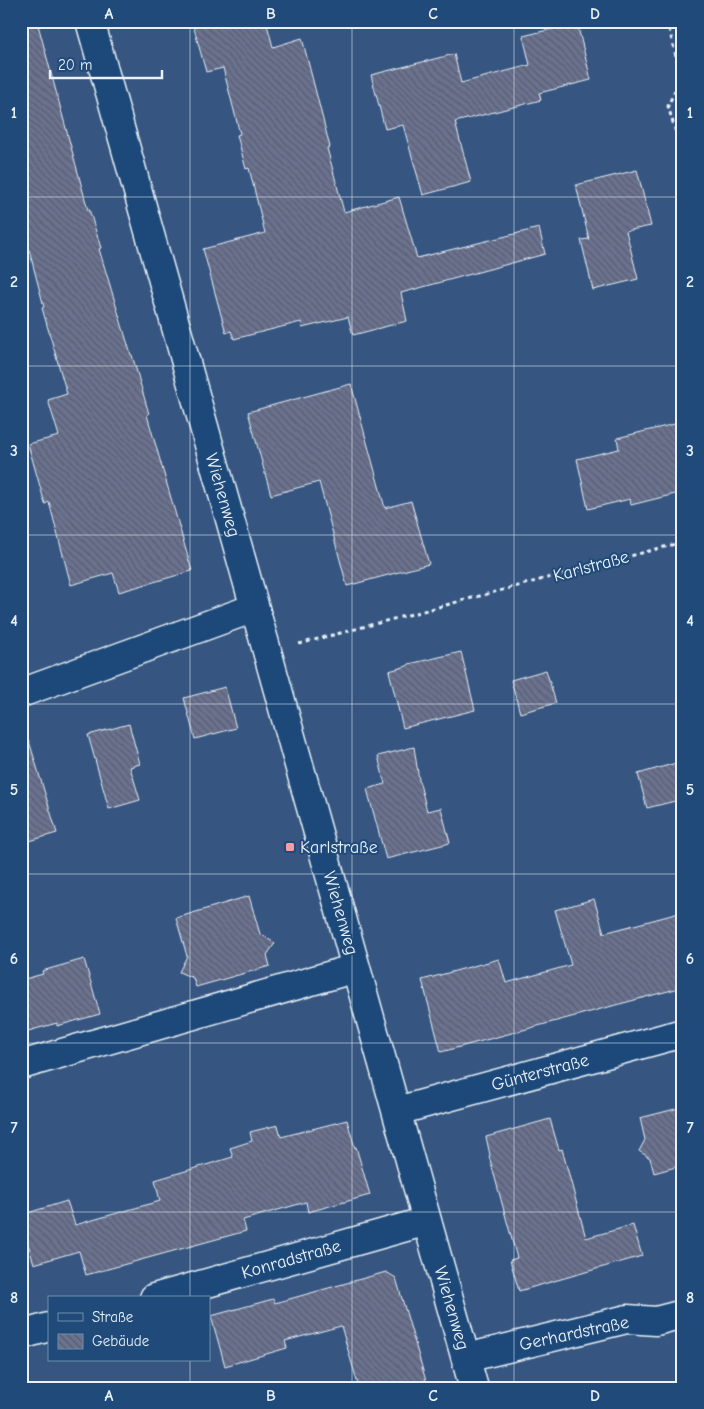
<svg xmlns="http://www.w3.org/2000/svg" width="704" height="1409" font-family="'Comic Neue',sans-serif">
<defs>
<pattern id="building-back-hatch" width="6" height="6" patternUnits="userSpaceOnUse" patternTransform="scale(1.25)"><rect width="6" height="6" fill="#6b7290"/><path d="M-1 5l2 2M0 0l6 6M5-1l2 2" fill="none" stroke="#585d6d"/></pattern>
</defs>
<rect width="100%" height="100%" fill="#365681"/>
<filter id="ink" filterUnits="userSpaceOnUse"><feTurbulence type="fractalNoise" baseFrequency=".02" numOctaves="2"/><feDisplacementMap in="SourceGraphic" scale="10" xChannelSelector="R" yChannelSelector="G"/><feConvolveMatrix kernelMatrix="1 2 1 2 8 2 1 2 1" color-interpolation-filters="sRGB"/></filter>
<g filter="url(#ink)">
<path fill="url(#building-back-hatch)" stroke="#e8f1f8" d="M21,21H37L88,210L89,209L101,248L99,249L131,355H132L149,414L147,415L192,571L119,592L113,573L71,585L49,502L45,504L28,444L59,436L48,400L67,394L42,308L44,307L29,250L21,252Z
M192,21H266L273,47L302,38L330,147L327,148L344,212L399,197L417,258L539,228L545,254L401,293L407,321L353,335L348,317L302,328L301,322L234,339L231,331L226,333L203,249L265,233L249,168L246,169L237,135L240,134L223,68L206,72Z
M577,23L591,80L539,93L541,100L455,122L471,182L423,195L403,125L385,129L371,75L454,54L461,83L530,65L523,36Z
M637,170L651,226L626,231L638,279L593,290L581,240L589,239L576,185Z
M351,384L385,508L411,501L429,564L347,586L319,482L271,495L248,412Z
M683,422V492L631,505L630,499L588,509L577,459L619,449L617,438Z
M461,652L475,710L403,728L389,671L407,666L409,664Z
M546,670L556,703L520,713L511,680Z
M225,687L236,728L195,739L184,698Z
M129,724L140,764L130,767L140,800L109,809L88,735Z
M29,741L57,833L26,842L21,826V742Z
M414,747L419,780L427,811L441,808L450,843L386,859L367,789L385,784L378,756Z
M683,761V799L647,808L638,774Z
M249,896L260,934L275,943L267,955L270,966L196,987L193,978L179,972L187,956L176,918Z
M594,899L604,933L683,912V987L441,1052L422,980L499,959L506,983L571,965L555,910Z
M84,959L100,1014L57,1026V1023L21,1033V980L43,974L42,971Z
M683,1107V1165L654,1173L650,1158L639,1151L645,1140L640,1118Z
M550,1119L559,1150L562,1149L586,1238L633,1225L642,1256L519,1291L510,1260L517,1258L489,1156L490,1155L486,1137Z
M347,1120L355,1148L356,1147L370,1195L308,1212L306,1202L243,1220L246,1231L86,1275L79,1251L34,1264L21,1220V1215L67,1201L75,1225L160,1201L155,1180L233,1157L230,1148L252,1141L250,1132L278,1125L281,1137Z
M386,1272L396,1278L426,1381L422,1382L423,1388H359L341,1326L285,1341L287,1348L225,1366L211,1316L273,1299L275,1303Z"/>
<g fill="none" stroke-linecap="round" stroke-linejoin="round">
<g stroke="#e8f1f8" stroke-width="31">
<path id="minor" d="M90,21L474,1388
M21,693L254,608
M21,1065L356,968
M397,1111L683,1033
M154,1298L427,1221
M21,1335L49,1327
M466,1358L627,1319L656,1321L683,1314"/>
</g>
<path stroke="#e8f1f8" stroke-width="3" stroke-dasharray="4 4" stroke-linecap="butt" d="M667,21L681,76L668,106L683,156
M299,644L683,542"/>
<use href="#minor" stroke="#1f4a7a" stroke-width="28"/>
</g>
</g>
<path fill="none" stroke="#e8f1f8" stroke-width="1" stroke-opacity="0.55" d="M190,21V1298M352,21V1388M514,21V1388M21,197H683M21,366H683M21,535H683M21,704H683M21,874H683M21,1043H683M21,1212H683M190,1360V1388"/>
<rect fill="#ff9aa2" stroke="#1f4a7a" stroke-width="2" x="285" y="842" width="10" height="10" rx="2.5"/>
<g text-anchor="middle" stroke-width="4" stroke-linejoin="round" paint-order="stroke">
<g font-size="18" fill="#e8f1f8" stroke="#1f4a7a">
<text transform="translate(223 495) rotate(74)" y="6">Wiehenweg</text>
<text transform="translate(591 566) rotate(-15)" y="6">Karlstraße</text>
<text transform="translate(341 913) rotate(74)" y="6">Wiehenweg</text>
<text transform="translate(540 1072) rotate(-15)" y="6">Günterstraße</text>
<text transform="translate(291 1259) rotate(-16)" y="6">Konradstraße</text>
<text transform="translate(452 1308) rotate(74)" y="6">Wiehenweg</text>
<text transform="translate(574 1333) rotate(-12)" y="6">Gerhardstraße</text>
</g>
<g font-size="18" fill="#e8f1f8" stroke="#1f4a7a" text-anchor="start">
<text x="300" y="853">Karlstraße</text>
</g>
</g>
<rect width="704" height="1409" fill="none" stroke="#1f4a7a" stroke-width="55"/>
<rect x="48" y="1296" width="162" height="65" fill="#1f4a7a" stroke="#6f8dac"/>
<rect x="58" y="1313" width="25" height="8" fill="#1f4a7a" stroke="#6f8dac"/>
<text x="92" y="1322" font-size="15" fill="#e8f1f8">Straße</text>
<rect x="58" y="1334" width="25" height="15" fill="url(#building-back-hatch)" stroke="#6f8dac"/>
<text x="92" y="1346" font-size="15" fill="#e8f1f8">Gebäude</text>
<path d="M50 70v8h112v-8" fill="none" stroke="#e8f1f8" stroke-width="2.5"/>
<text x="58" y="70" font-size="15" fill="#e8f1f8" stroke="#1f4a7a" stroke-width="4" paint-order="stroke">20 m</text>
<rect x="28" y="28" width="648" height="1354" fill="none" stroke="#e8f1f8" stroke-width="2"/>
<g font-size="16" text-anchor="middle" font-weight="bold" fill="#e8f1f8">
<text x="109" y="19">A</text>
<text x="271" y="19">B</text>
<text x="433" y="19">C</text>
<text x="595" y="19">D</text>
<text x="14" y="118">1</text>
<text x="690" y="118">1</text>
<text x="14" y="287">2</text>
<text x="690" y="287">2</text>
<text x="14" y="456">3</text>
<text x="690" y="456">3</text>
<text x="14" y="626">4</text>
<text x="690" y="626">4</text>
<text x="14" y="795">5</text>
<text x="690" y="795">5</text>
<text x="14" y="964">6</text>
<text x="690" y="964">6</text>
<text x="14" y="1133">7</text>
<text x="690" y="1133">7</text>
<text x="14" y="1303">8</text>
<text x="690" y="1303">8</text>
<text x="109" y="1401">A</text>
<text x="271" y="1401">B</text>
<text x="433" y="1401">C</text>
<text x="595" y="1401">D</text>
</g>
</svg>
